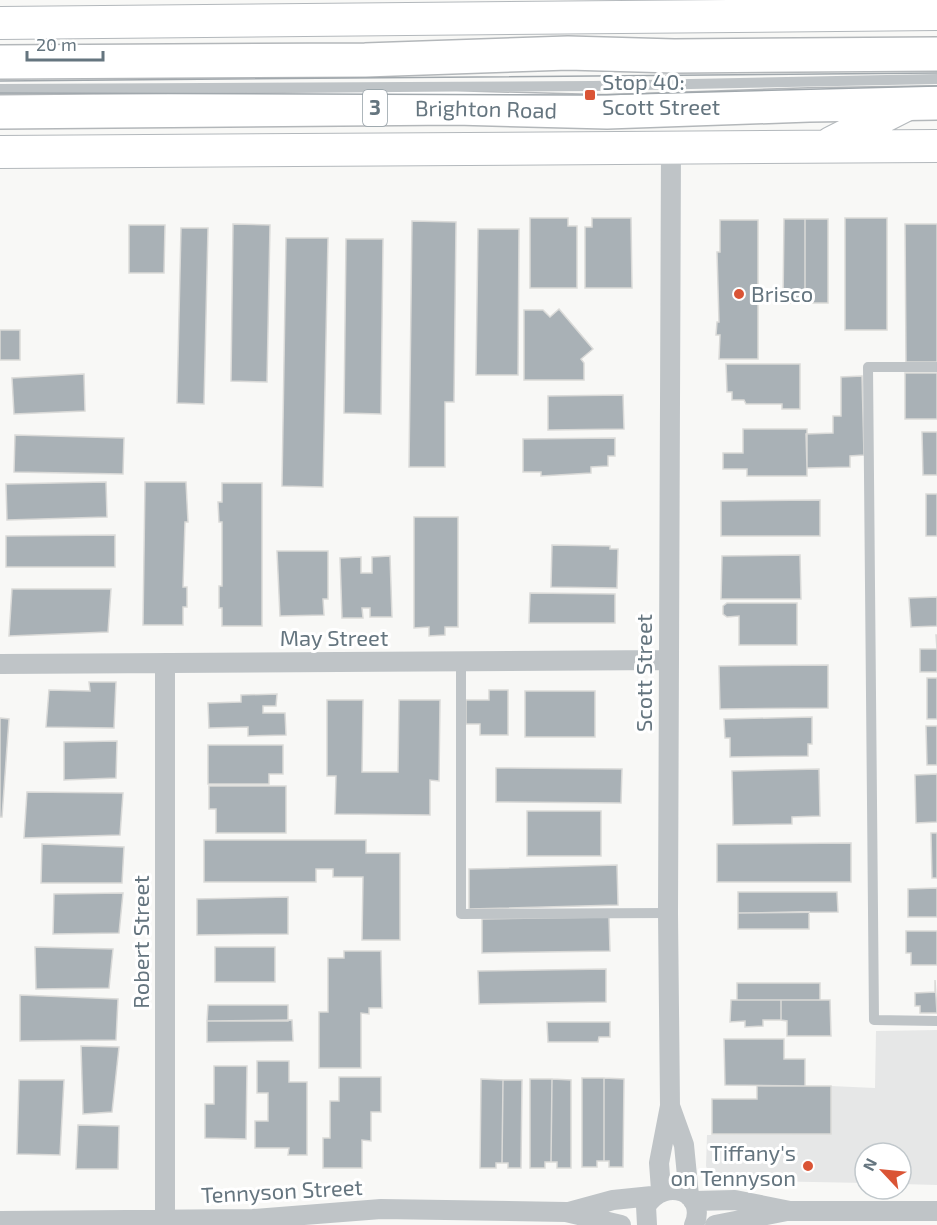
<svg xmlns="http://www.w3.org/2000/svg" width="937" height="1225" font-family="'Exo 2',sans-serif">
<rect width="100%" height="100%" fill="#f8f8f6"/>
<path fill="#e6e7e7" d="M937,1030V1185L901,1184V1153H865V1183L711,1180L706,1166L707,1135L831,1134V1086L875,1088L876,1031Z"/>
<path fill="#a9b1b6" stroke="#dadad8" stroke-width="1.5" d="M530,218H568V226H577V288H530Z
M592,218H631L632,288H585V227H592Z
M845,218H887V330H845Z
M784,219H805V303H783Z
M805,219H828V303H805Z
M720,220H758V359H719L720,335H716L717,322H719L717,252H720Z
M412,221L456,222L454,402H445V467H409Z
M233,224L270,225L267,382L231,381Z
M905,224H937V362H906Z
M129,225H165L164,273H129Z
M181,228H208L204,404L177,403Z
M478,229H519L518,375H476Z
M286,238H328L323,487L282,486Z
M346,239H383L381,414L344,413Z
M559,309L593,349L581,359L584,363V380H524V310H543L550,317Z
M0,330H20V360H0Z
M726,364H800V409H782V404H746L744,400H732V392H727Z
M905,373H937V419H905Z
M84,374L85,411L14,414L12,378Z
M862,376L864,455L850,456V467L807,468L806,434L833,433V416H841V377Z
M623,395L624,429L548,430V396Z
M743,429H807V476H747V469H723V453H743Z
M922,432H937V475H923Z
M15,435L124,438L123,474L14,472Z
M615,438V456H608V466L591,467V473L541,476V472H523V439Z
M106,482L107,517L7,520L6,484Z
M145,482H186L188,522H185L183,587H187V607H183V625H143Z
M222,483H262V626H222V608H219V586H222V522H219L218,502H222Z
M926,494H937V536H926Z
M820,500V536H721V501Z
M414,517H458V627H445V635L429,636V627L414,628Z
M115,535V567H6V536Z
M552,545L610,546V549H618L617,588L551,587Z
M277,551H328V599H323L324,615L280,616Z
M800,555L801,599H721L722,556Z
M390,556L392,617H370V608H362L363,618H342L340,558L361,557V573H372V557Z
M12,589H111L108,632L9,636Z
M530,593L615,594V623H529Z
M937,597V626L911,627L909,598Z
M727,603H797V645H739V616L727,617L723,614V606Z
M936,635H937V672H920V649H937Z
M828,665V708L720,709L719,666Z
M927,678H937V719H927Z
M89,682H116L114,728L46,727L49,690L90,691Z
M489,690H508V735H480V724H466V700H489Z
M525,691H595V737H525Z
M277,694L276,706H263V713H285L286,735L248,736V727L209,728L208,703L241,702V695Z
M327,700H363L362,772H398L399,700H440L439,781L430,780V815L335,814L336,776H327Z
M812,717V744H808V756L730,757V738H725L724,719Z
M0,718L9,719L2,817H0Z
M926,726H937V765H927Z
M117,741L116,778L64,780V742Z
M208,745H283V774H269V784H208Z
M496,768L622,769L621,803L496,802Z
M819,769L820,816L792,817V824L733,825L732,771Z
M937,774V822L916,823L915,775Z
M209,786H286V833H216V809H209Z
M27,792L123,793L120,835L24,838Z
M527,811H601V856H527Z
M931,833H937V878H932Z
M204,840H366V853H400V940H362L363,877H333V869H316V882H204Z
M851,843V882H717V844Z
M42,844L124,847L122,883H41Z
M617,865L618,905L469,909V869Z
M937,888V917H908V889Z
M738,892H837L838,912L738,913Z
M123,893L119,933L53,934L54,894Z
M288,897V934L197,935V899Z
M809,912V929H738V913Z
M609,917L610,951L482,953V919Z
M906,931H937V965H911V953H906Z
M35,947L113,949L109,988L36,989Z
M215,947H275V982H215Z
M344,951H381L382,1008H369V1014L361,1013V1068H319V1012H328V958H344Z
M606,969V1002L479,1004L478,971Z
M935,980L937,1013H920V1006H915V993L935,992Z
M737,983H820V1000H737Z
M20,995L118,999L116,1040L20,1041Z
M731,1000H781V1020H763V1026L745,1027V1021L730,1022Z
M781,1000H830L831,1036H787V1021L781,1020Z
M208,1005H288V1021H207Z
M292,1020L293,1041L207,1042V1021Z
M547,1022H610V1037H599L598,1042H548Z
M724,1039H784V1059H805V1086L725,1085Z
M81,1046L119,1047L112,1112L83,1114Z
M257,1061H289V1082H307V1155H288L289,1148H255V1121H268V1093H257Z
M214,1066H247L246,1139L205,1138V1104H214Z
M339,1077H381V1112H371V1141L362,1140V1168H323V1138H330V1101H339Z
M582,1078H604V1161H597V1167H582Z
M604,1078L624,1079L623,1167H609V1161H604Z
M481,1079L503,1080L502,1163H496V1168H480Z
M530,1079H552L551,1162H545V1168H530Z
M552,1079L571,1080V1168H557V1162H551Z
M19,1080H64L60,1155L17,1154Z
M503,1080H522L521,1168H508V1163H502Z
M757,1086H831V1134H712V1099H757Z
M78,1125L119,1126L118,1169H76Z"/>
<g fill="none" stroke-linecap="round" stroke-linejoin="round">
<g stroke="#b3b8bc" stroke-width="34">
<path id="primary" d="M0,23L937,14
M831,143L908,104
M0,152L937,146"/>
</g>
<g stroke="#b3b7ba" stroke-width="36">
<g id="trunk">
<path d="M0,62L365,60L568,53L674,56L937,54"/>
<path id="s1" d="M0,112L456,108L607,112L809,105L937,103"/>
</g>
</g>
<path stroke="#bfc4c7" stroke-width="10" d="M0,89L593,86L937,79
M937,367H868L874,1020L937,1021
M461,661V914L668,913"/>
<path stroke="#bfc4c7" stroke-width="20" d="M671,148L668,913L670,1106L684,1145L689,1196
M165,663V1225
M0,664L668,660
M661,1190L659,1163L670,1106
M693,1201L735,1200L790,1211H937
M569,1212L613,1200L652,1196
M0,1221L253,1219L381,1209L566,1212L621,1225
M647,1225L646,1206C666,1175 708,1193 694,1225
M715,1225L787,1211"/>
<use href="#primary" stroke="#fff" stroke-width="32"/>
<use href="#trunk" stroke="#fff" stroke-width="33"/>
<path stroke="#a1a8ad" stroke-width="1.5" d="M0,81L937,73
M0,93L592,95L937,86"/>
</g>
<g fill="#da5435" stroke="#fff" stroke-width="2">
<rect x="584" y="89" width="12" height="12" rx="3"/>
<circle cx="739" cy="294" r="6"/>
<circle cx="808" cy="1166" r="6"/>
</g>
<g text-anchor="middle" stroke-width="6" stroke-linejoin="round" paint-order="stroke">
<rect fill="#fff" stroke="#939ea5" stroke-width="1.5" x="363" y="90" width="24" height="36" rx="4.5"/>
<g font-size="21" font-weight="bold" fill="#65757f">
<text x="375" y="115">3</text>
</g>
<g font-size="22" fill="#65757f" stroke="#fff" text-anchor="start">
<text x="602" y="90">Stop 40:<tspan x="602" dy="25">Scott Street</tspan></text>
<text x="751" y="302">Brisco</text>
<text x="796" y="1161" text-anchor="end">Tiffany's<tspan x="796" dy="25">on Tennyson</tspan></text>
</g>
<g font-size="22" fill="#65757f" stroke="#fff">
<text dy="8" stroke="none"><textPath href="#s1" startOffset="486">Brighton Road</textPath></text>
<text x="334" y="646">May Street</text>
<text transform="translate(644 673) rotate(-90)" y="8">Scott Street</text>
<text transform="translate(141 942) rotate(-90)" y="8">Robert Street</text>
<text transform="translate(282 1191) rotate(-3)" y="8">Tennyson Street</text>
</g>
</g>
<g transform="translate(883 1171) rotate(296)"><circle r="28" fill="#ffffff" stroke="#c1c8cc" stroke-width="1.5"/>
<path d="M0-4.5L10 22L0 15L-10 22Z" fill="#da5435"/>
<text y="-9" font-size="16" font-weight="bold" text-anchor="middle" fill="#65757f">N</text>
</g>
<path d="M27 51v9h76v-9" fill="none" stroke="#65757f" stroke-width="3"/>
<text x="36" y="51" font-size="18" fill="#65757f" stroke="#ffffff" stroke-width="4.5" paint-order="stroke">20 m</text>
</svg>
